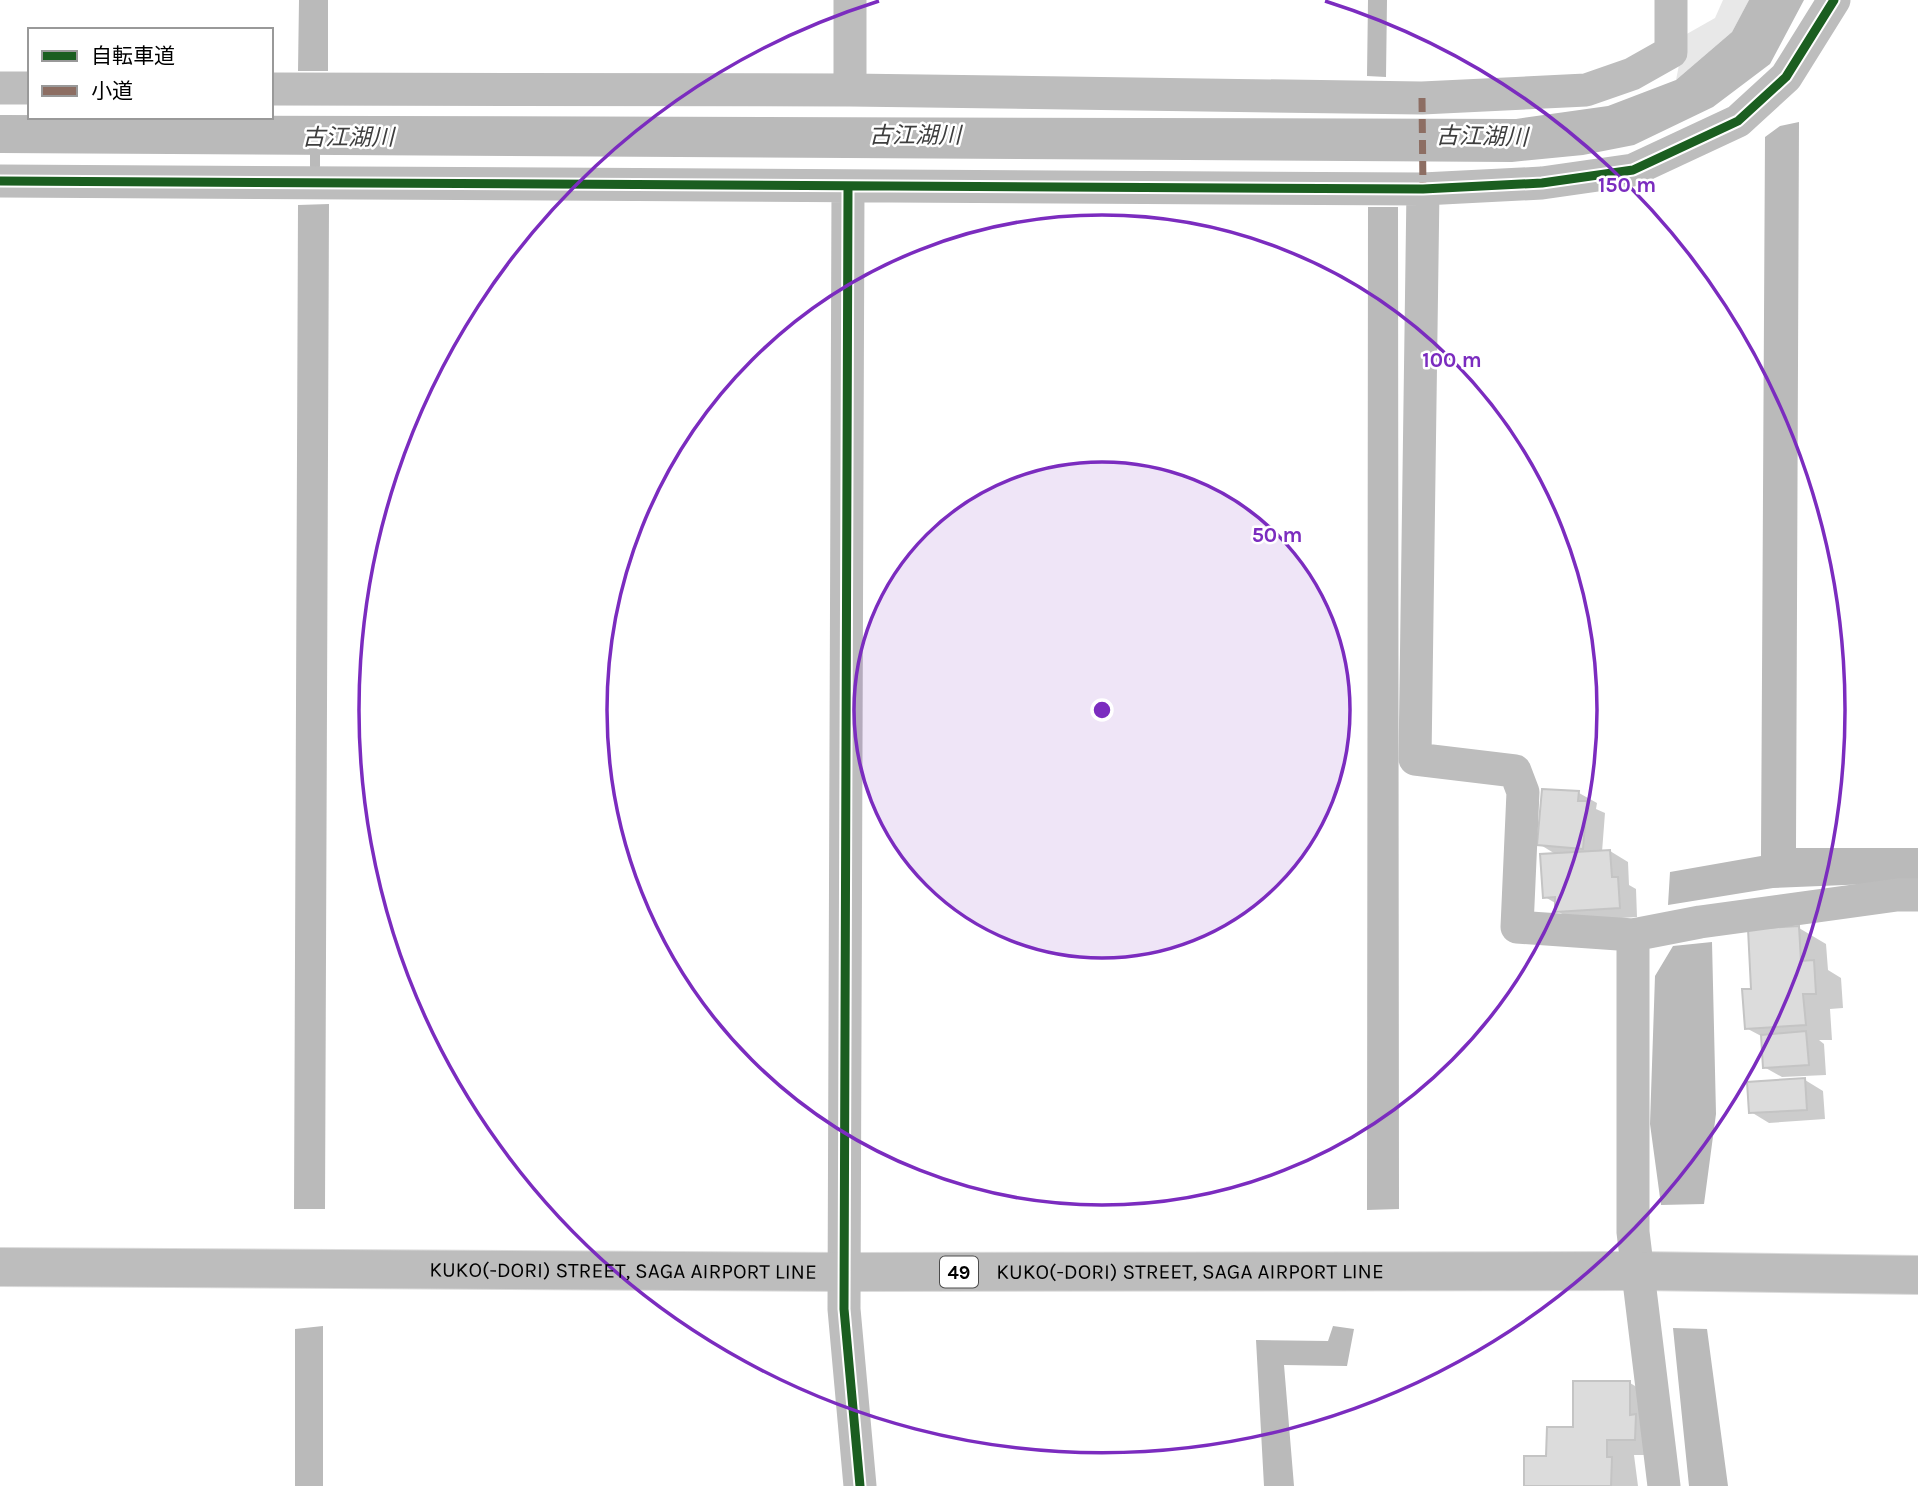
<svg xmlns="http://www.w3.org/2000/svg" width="1918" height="1486" font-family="Karla,'Noto Sans JP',sans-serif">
<rect width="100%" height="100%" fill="#fff"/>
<path fill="#e8e8e8" d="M1723,0H1749L1732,32L1676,80L1685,35L1715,18Z"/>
<path fill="#bababa" d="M299,0H328V71H298Z
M1368,0H1387L1386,77L1367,76Z
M1749,0H1804L1770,64L1713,107L1634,145L1583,155L1512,162L0,153V115L1516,119L1608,106L1676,80L1732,32Z
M1799,122L1796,848H1918V882L1773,888L1668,905L1670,872L1761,856L1765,137L1780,126Z
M329,204L325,1209H294L298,205Z
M1368,207H1398L1399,1209L1367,1210Z
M1712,942L1716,1114L1704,1204L1661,1205L1650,1124L1655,976L1673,946Z
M323,1326V1486H295V1329Z
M1333,1326L1354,1329L1347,1366L1284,1365L1294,1486H1264L1256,1340L1328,1341Z
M1673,1328L1707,1329L1728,1486H1689Z"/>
<path fill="#0003" d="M1579,793L1597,803L1596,809L1605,813L1602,852L1610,851L1628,862L1629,885L1636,889L1637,917L1575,921L1557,911V904L1545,897L1557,855L1539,844Z
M1799,928L1826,944L1828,970L1841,978L1843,1008L1830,1009L1832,1040H1819L1824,1044L1826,1075L1782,1077L1764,1067L1763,1037L1746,1028L1753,990Z
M1805,1080L1823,1091L1825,1119L1769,1123L1751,1112Z
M1630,1383L1657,1399L1662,1455H1634L1638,1486H1525L1575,1429Z"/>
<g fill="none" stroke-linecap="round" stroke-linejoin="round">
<path stroke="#bababa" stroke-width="10" d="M315,166V142"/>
</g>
<path fill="#dcdcdc" stroke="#c4c4c4" stroke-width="2" d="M1542,789L1579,791L1578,801H1587L1583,849L1537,845Z
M1610,850L1612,877H1618L1620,908L1555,912V897L1543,898L1540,854Z
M1799,926L1801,961L1814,960L1816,994H1803L1806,1025L1745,1029L1742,989H1751L1748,929Z
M1806,1031L1809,1065L1763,1068L1761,1035Z
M1805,1078L1807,1110L1749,1113L1747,1082Z
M1573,1381H1630V1415L1636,1414L1635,1440H1607V1457H1612L1611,1486H1524V1456H1546L1547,1427H1573Z"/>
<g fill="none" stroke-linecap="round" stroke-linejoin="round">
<g stroke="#dbdbdb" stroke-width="40">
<g id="primary">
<path id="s1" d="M0,1267L844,1272L1639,1271L1918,1275"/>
</g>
</g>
<path stroke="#bdbdbd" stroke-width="33" d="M0,88H30
M271,89L850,90L1422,98L1586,90L1632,74L1671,52V0
M850,90V0
M0,181L1423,189L1542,183L1633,170L1738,121L1786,77L1834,0
M848,188L844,1309L860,1486
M1423,189L1415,759L1515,771L1523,792L1517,927L1633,935
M1664,1486L1633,1232V935L1700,922L1897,895H1918"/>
<use href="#primary" stroke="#bdbdbd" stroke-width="38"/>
<path stroke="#8d6e63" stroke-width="7" stroke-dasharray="14 7" stroke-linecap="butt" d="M1422,98L1423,189"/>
<g stroke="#fff" stroke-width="13">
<path id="cycleway" d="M0,181L1423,189L1542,183L1633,170L1738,121L1786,77L1834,0
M848,188L844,1309L860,1486"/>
</g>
<use href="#cycleway" stroke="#1b5e20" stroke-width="9"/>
</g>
<circle cx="1102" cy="710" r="248" fill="#7b2cbf" fill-opacity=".12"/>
<g fill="none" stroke="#7b2cbf" stroke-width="3.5">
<circle cx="1102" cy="710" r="248"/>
<circle cx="1102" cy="710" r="495"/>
<path d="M1325 1A743 743 0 1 1 879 1"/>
</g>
<g text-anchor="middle" stroke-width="5" stroke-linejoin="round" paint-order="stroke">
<rect fill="#fff" stroke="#4c4c4c" stroke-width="2" x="940" y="1256.5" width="38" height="31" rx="5"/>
<g font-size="19" font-weight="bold" fill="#000">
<text x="959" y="1279">49</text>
</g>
<g font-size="21" fill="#000" stroke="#fff">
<text dy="7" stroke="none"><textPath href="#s1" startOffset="623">KUKO(-DORI) STREET, SAGA AIRPORT LINE</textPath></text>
<text dy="7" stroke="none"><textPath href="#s1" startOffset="1190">KUKO(-DORI) STREET, SAGA AIRPORT LINE</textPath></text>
</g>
<g font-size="23" font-style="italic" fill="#3e3e3e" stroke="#fff">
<text x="915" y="143">古江湖川</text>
<text transform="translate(1482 136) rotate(1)" y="8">古江湖川</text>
<text x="348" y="145">古江湖川</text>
</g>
</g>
<circle cx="1102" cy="710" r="10" fill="#7b2cbf" stroke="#fff" stroke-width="3.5"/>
<g font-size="21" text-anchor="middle" font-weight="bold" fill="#7b2cbf" stroke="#fff" stroke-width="5" stroke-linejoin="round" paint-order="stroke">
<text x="1627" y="192">150 m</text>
<text x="1452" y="367">100 m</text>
<text x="1277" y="542">50 m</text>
</g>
<rect x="28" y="28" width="245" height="91" fill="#ffffff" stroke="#999999" stroke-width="2"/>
<rect x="42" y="51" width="35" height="10" fill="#1b5e20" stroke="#999999" stroke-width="2"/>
<text x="91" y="63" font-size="21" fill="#000000">自転車道</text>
<rect x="42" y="86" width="35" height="10" fill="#8d6e63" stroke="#999999" stroke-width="2"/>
<text x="91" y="98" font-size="21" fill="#000000">小道</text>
</svg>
